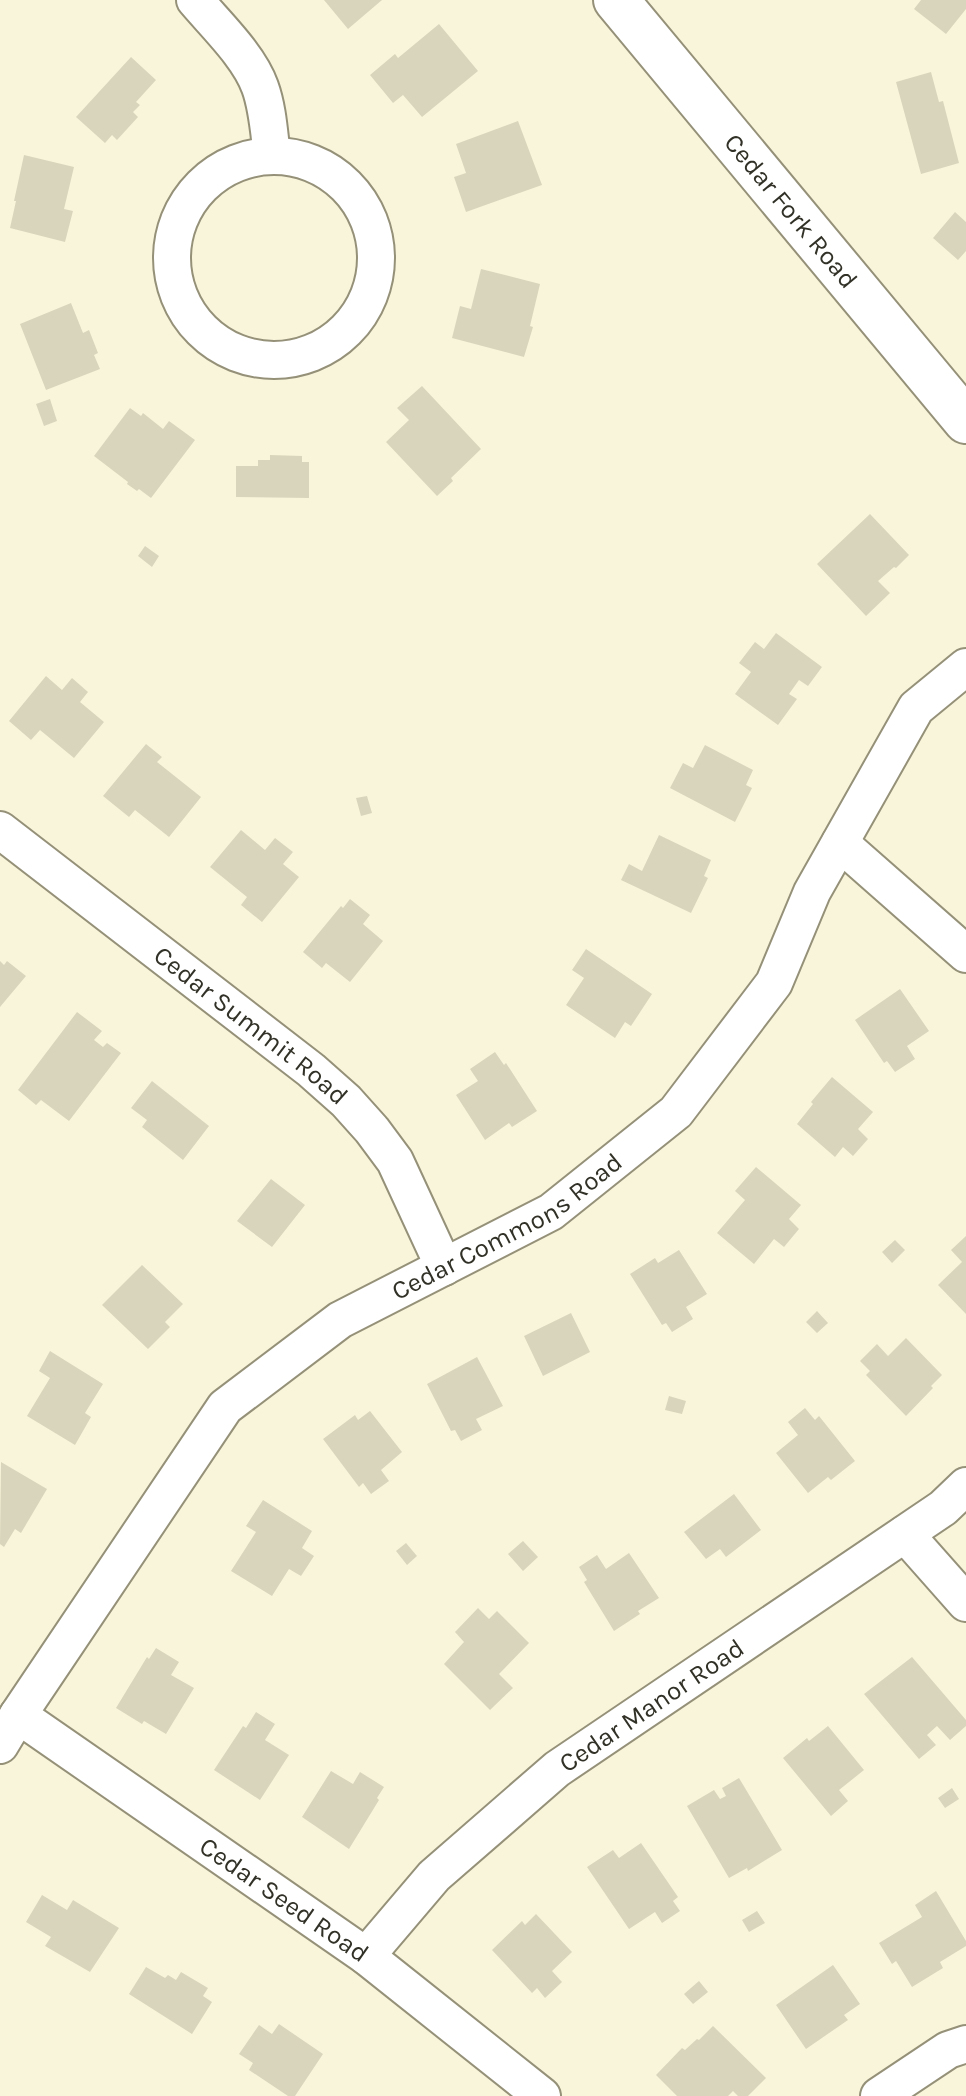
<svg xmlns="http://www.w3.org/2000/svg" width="966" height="2096" font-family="Karla,sans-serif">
<rect width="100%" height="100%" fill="#f9f5db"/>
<path fill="#d9d5bc" d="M324,0H382L348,29Z
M921,0H966V9L946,34L914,9Z
M439,24L478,71L422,117L403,95L393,103L370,75L395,54L398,58Z
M131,57L156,80L136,102L140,105L133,112L138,117L117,140L112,135L105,143L76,117Z
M931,72L939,102L943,101L959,163L921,174L896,82Z
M518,121L542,185L466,212L454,177L466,173L456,144Z
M24,155L74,167L64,209L73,211L65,242L10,228L16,201H14Z
M955,212L966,222V251L958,260L933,238Z
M481,269L540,284L530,326L533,327L524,357L452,338L460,306L471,309Z
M71,303L83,333L89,330L98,353L94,355L100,369L46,390L20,324Z
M422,386L481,449L451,478L453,481L437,496L386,442L409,420L397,408Z
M50,399L57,421L44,426L36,404Z
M130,408L141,416L143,413L163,429L169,421L195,440L151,498L139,489L137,491L127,484L128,482L94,456Z
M270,455L302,456V462H309V498L236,497V466H258V460H270Z
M870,514L909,555L896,568L894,567L878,581L890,593L866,616L817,564Z
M145,546L159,556L152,567L138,556Z
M776,633L822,667L808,686L799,680L789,694L797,699L778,725L735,694L751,672L739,663L755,642L764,649Z
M46,676L62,690L72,678L88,692L80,702L104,722L74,758L40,730L31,740L9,721Z
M146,744L162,757L157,762L201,797L169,837L135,810L129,817L103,796Z
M705,745L753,770L746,785L752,788L735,822L670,788L683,763L693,768Z
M367,796L372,813L361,816L356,798Z
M241,830L265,850L275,838L293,852L283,864L299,877L262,922L241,905L247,897L210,867Z
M659,835L711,860L704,876L708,878L691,913L621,880L629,864L642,871Z
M350,899L370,915L363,924L383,941L350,982L326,963L322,968L303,952L341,906L343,908Z
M586,949L652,994L631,1026L625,1022L615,1038L566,1005L584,978L572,970Z
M0,961L4,965L7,961L26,976L0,1007Z
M900,989L929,1031L907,1046L915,1059L895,1072L887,1061L884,1063L855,1020Z
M77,1012L102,1031L94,1040L103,1047L107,1043L121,1053L69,1121L41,1100L36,1105L18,1090Z
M495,1052L504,1065L506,1063L537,1111L512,1127L509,1123L485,1140L456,1095L478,1081L470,1069Z
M832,1077L873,1112L858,1129L868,1139L853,1156L843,1147L835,1157L797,1124L813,1104L811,1102Z
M152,1081L209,1126L183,1160L142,1127L147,1120L131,1108Z
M756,1167L801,1205L789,1219L799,1229L784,1247L774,1239L754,1264L717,1233L745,1200L735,1191Z
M271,1179L305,1205L272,1247L237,1221Z
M966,1236V1314L938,1285L962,1262L951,1250Z
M895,1240L905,1250L892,1263L882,1252Z
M679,1250L707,1294L686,1307L693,1319L672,1332L666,1323L662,1325L630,1274L655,1258L658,1263Z
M142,1265L183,1304L165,1322L170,1327L148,1349L102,1305Z
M817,1311L828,1323L817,1333L806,1322Z
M571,1313L590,1352L543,1376L524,1336Z
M906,1338L942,1375L931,1386L933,1388L906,1416L866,1375L870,1371L860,1361L877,1344L888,1356Z
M50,1351L103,1384L85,1413L91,1417L75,1445L27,1416L50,1378L39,1371Z
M477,1357L503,1406L476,1419L482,1430L461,1441L455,1430L451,1431L427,1384Z
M669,1396L686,1401L682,1414L665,1410Z
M805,1408L815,1420L819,1416L855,1461L831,1480L828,1477L808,1493L776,1453L798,1435L788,1422Z
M370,1411L402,1452L381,1470L389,1481L371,1494L363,1483L359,1487L323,1439L355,1415L358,1420Z
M1,1462L47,1489L21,1533L15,1529L4,1547L0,1544Z
M734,1494L761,1530L726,1557L720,1549L706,1559L684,1532Z
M263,1500L312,1531L302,1548L314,1556L301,1576L289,1569L272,1596L231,1571L256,1532L246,1526Z
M523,1541L538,1557L523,1571L508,1554Z
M406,1543L417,1556L407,1565L396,1551Z
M629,1553L659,1598L638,1611L640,1614L614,1631L584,1582L587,1580L579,1567L597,1555L606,1569Z
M478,1608L489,1619L497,1611L529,1643L499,1674L513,1688L490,1710L444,1664L464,1642L455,1632Z
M156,1648L179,1662L171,1675L194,1688L166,1734L144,1721L142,1724L116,1708L147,1657L149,1659Z
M912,1657L966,1720V1726L950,1740L937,1726L927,1735L936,1745L919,1759L864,1694Z
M256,1712L275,1724L265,1740L289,1755L260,1800L214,1770L243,1726L246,1728Z
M828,1726L864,1770L839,1790L848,1801L831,1816L783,1758L807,1738L809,1741Z
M331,1771L353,1784L360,1772L384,1787L377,1798L379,1800L349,1849L302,1817Z
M739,1778L782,1850L748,1871L747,1868L729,1878L687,1806L714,1790L720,1799L726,1796L722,1788Z
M952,1788L959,1799L945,1808L938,1798Z
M641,1843L678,1897L673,1901L680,1911L662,1923L655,1912L629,1929L587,1867L613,1850L619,1858Z
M936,1891L966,1941V1946L940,1962L943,1968L912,1987L896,1961L892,1964L879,1943L922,1917L915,1905Z
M42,1895L67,1910L73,1900L119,1928L90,1972L45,1946L51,1937L26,1922Z
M757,1911L765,1923L749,1932L742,1920Z
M536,1914L572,1952L552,1971L562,1982L545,1998L537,1988L532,1993L492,1950L522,1921L525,1925Z
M833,1965L860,2004L844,2015L848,2020L806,2049L776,2005Z
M146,1967L165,1978L168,1975L176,1980L181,1972L208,1988L203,1996L212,2002L192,2034L129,1994Z
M699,1981L708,1992L693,2004L684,1994Z
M279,2024L323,2054L295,2096H288L249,2070L253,2063L239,2054L259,2025L272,2034Z
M713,2026L766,2078L748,2096H738L733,2091L728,2096H677L656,2075L682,2048L685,2050L697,2039L699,2040Z"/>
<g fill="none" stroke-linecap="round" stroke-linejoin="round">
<g stroke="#959179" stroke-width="40">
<g id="street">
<path d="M195,0C216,25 249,56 260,87C268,109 269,133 272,156"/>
<circle cx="274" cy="258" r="102"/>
<path id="s1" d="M0,830L311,1070L346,1101L372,1130L395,1161L444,1267"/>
<path d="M840,843L966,954"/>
<path d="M905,1534L966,1603"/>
<path id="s2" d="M18,1715L366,1956L542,2096"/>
<path id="s3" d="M0,1745L18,1715L225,1407L340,1320L551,1212L676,1112L774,983L812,892L916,708L966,667"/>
<path id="s4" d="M366,1956L434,1876L557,1769L943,1508L966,1486"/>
<path d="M879,2096L948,2050L966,2044"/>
</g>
</g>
<g stroke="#959179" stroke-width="48">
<g id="secondary">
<path id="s5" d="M616,0L966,421"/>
</g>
</g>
<use href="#street" stroke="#fff" stroke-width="36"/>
<use href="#secondary" stroke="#fff" stroke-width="44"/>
</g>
<g text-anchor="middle" stroke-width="6" stroke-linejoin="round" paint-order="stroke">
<g font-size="26" fill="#323127" stroke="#f9f5db">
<text dy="9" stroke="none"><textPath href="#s5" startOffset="274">Cedar Fork Road</textPath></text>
<text dy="9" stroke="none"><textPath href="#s1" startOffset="318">Cedar Summit Road</textPath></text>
<text dy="9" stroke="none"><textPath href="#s3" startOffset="742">Cedar Commons Road</textPath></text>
<text dy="9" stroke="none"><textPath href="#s4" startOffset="382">Cedar Manor Road</textPath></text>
<text dy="9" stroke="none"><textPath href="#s2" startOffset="324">Cedar Seed Road</textPath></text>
</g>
</g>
</svg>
